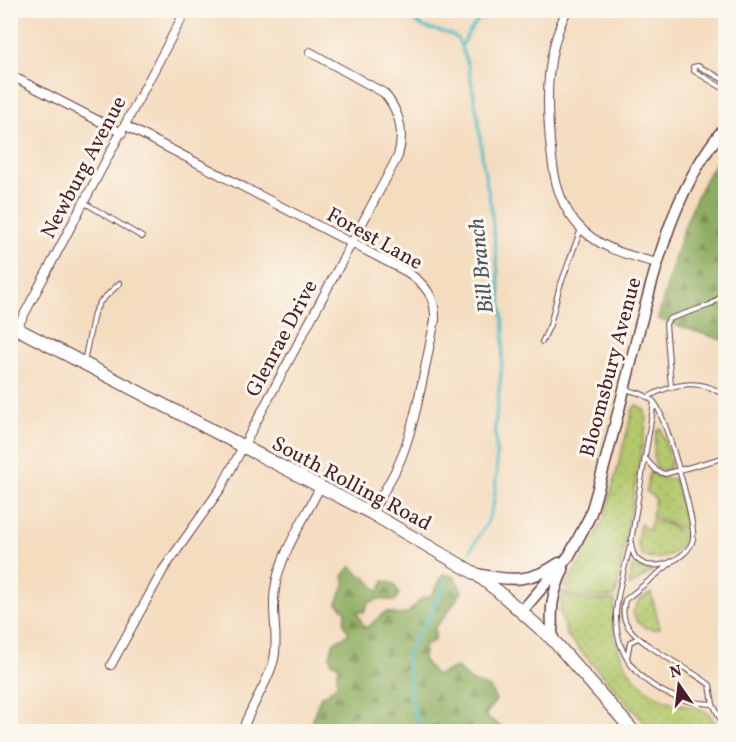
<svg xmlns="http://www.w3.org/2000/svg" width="736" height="742" font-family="Vollkorn,serif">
<defs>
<pattern id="grass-dots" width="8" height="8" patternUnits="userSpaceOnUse" patternTransform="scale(1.5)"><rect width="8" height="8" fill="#b3c96d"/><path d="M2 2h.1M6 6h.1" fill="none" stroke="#9bac5f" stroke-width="1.8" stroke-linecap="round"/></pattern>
<pattern id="forest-firs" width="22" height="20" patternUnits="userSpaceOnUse" patternTransform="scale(1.5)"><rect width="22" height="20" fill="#8ead60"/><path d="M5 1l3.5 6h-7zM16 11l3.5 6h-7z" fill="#768c4f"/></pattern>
</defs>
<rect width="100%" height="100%" fill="#fbf7ec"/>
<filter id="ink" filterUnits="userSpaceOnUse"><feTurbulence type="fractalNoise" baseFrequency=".0167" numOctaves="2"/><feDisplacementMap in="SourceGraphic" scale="12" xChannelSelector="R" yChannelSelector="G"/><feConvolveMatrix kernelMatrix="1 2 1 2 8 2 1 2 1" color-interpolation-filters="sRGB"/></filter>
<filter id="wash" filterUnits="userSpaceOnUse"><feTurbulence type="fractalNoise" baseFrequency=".008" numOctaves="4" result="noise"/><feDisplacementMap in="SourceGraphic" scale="24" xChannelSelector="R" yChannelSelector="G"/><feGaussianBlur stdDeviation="1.35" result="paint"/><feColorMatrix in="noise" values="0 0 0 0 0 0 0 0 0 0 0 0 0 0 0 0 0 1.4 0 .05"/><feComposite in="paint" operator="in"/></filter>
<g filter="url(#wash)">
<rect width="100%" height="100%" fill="#f4dcbf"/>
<path fill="url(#grass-dots)" stroke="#7e744c" stroke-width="1.5" d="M636,405L644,409L647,419L616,594L613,597H581L570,594L571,590L564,587L585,555L604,519L633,409Z
M661,428L671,463L670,468C647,480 655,441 657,431Z
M650,472L661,478L675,479L687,529C679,530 664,519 652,517L655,498L646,491Z
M652,520C664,523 677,527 686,536C680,553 660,564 643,556L637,544L640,524L649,530Z
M632,567L649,569L651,572L630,586L629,583Z
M562,591L568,592L567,596L581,600H615C608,644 627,686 670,702C681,706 697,705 706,712C713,716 715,725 718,731H652L567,635L560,614Z
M651,593L660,628C648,632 636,625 633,612L639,600Z"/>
<path fill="url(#forest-firs)" stroke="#6c6646" stroke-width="1.5" d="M725,148V341L658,319C674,259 688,199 725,148Z
M351,566L360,575L364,576L379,592L384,581L394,584L399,594L395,601L379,599L368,603L364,612H357L364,627H368L381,615L387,612L399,615L408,613L422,598L430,597L437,587L443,574L455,577L462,592C452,604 447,617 435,627V639L432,642L425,644L423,659L436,676L456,667L471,681L490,688L496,700L485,716L508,731H315L316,726L312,719L321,696L328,693L337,684V672L340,666L332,663L330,655L334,642L349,634L344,623L346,612L337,603L345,583L343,576Z"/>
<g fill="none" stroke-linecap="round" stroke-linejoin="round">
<path stroke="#50bec6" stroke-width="3" d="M402,10C411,19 418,26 430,29C440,32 450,32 458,39L468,65L478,118L483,163L491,206L504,330L501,374L495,426L497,471L494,502L487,523L470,551
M461,47L469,32L486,10
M426,732L414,712L406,661C408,642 422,631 430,615C436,603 439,591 447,581"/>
</g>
</g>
<g filter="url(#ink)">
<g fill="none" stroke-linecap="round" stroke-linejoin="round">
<g stroke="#643b41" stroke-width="6">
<path id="lane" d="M726,81L698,66L693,67L694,71L726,90
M85,203L142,237
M542,342L550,325L559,289L581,229
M84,362L94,313L100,302L120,283
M671,386L666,324L669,319L710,305L726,293
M625,389C635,392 646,394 654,402C665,414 696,522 693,539C689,559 652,575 637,559C632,555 632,548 631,542L654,402
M648,397C671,384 704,376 726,398
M645,458L657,471L665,474L726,457
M630,546C625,568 617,591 616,614C615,670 661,702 713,704
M671,563L625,600C623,608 622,615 626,623C636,645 690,668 710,685L713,704L726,731
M627,658L630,642L638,638"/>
</g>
<g stroke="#643b41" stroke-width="10">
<path id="street" d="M567,10C546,52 546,96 550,141C553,171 556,199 576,223C597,248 627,255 657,263
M10,75L122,133
M126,126L407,272C425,284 436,297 435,320C425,365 418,413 402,456C394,476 382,495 371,513
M10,341L186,10
M111,665L163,570L221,488L398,156C405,132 400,112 384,93L310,52
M242,732C250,706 268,684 274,659C279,637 271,612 275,589C279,556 305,518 320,487"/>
</g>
<g stroke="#643b41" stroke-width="13">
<path id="secondary" d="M477,574C510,581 530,583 559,563
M522,611L569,556L590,516C609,453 624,389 640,326C659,254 677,184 726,126
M553,640C550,611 551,596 563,570"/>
</g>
<g stroke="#643b41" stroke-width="14">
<path id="primary" d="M10,325L371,513L476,574L499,592L553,640L634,732"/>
</g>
<use href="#lane" stroke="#fff" stroke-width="4"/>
<use href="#street" stroke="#fff" stroke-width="8"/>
<use href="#secondary" stroke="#fff" stroke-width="10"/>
<use href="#primary" stroke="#fff" stroke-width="12"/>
</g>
</g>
<g text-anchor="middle" stroke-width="6" stroke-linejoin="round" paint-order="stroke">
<g font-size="21" fill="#4a1f2b" stroke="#fbf7ec">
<text transform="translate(83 167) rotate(-62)" y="7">Newburg Avenue</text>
<text transform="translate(375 238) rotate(29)" y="7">Forest Lane</text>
<text transform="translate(281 338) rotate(-62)" y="7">Glenrae Drive</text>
<text transform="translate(610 367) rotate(-75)" y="7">Bloomsbury Avenue</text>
<text transform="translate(352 483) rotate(28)" y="7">South Rolling Road</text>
</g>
<g font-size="22" font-style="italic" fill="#4c5761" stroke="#fbf7ec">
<text transform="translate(480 266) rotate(-96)" y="8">Bill Branch</text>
</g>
</g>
<rect width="736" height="742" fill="none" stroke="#fbf7ec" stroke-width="36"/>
<g transform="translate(679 685) rotate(346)" stroke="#fbf7ec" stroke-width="4.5" paint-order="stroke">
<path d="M0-4.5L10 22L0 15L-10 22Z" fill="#4a1f2b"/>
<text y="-9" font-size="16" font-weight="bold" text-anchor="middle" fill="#4a1f2b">N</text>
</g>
</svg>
